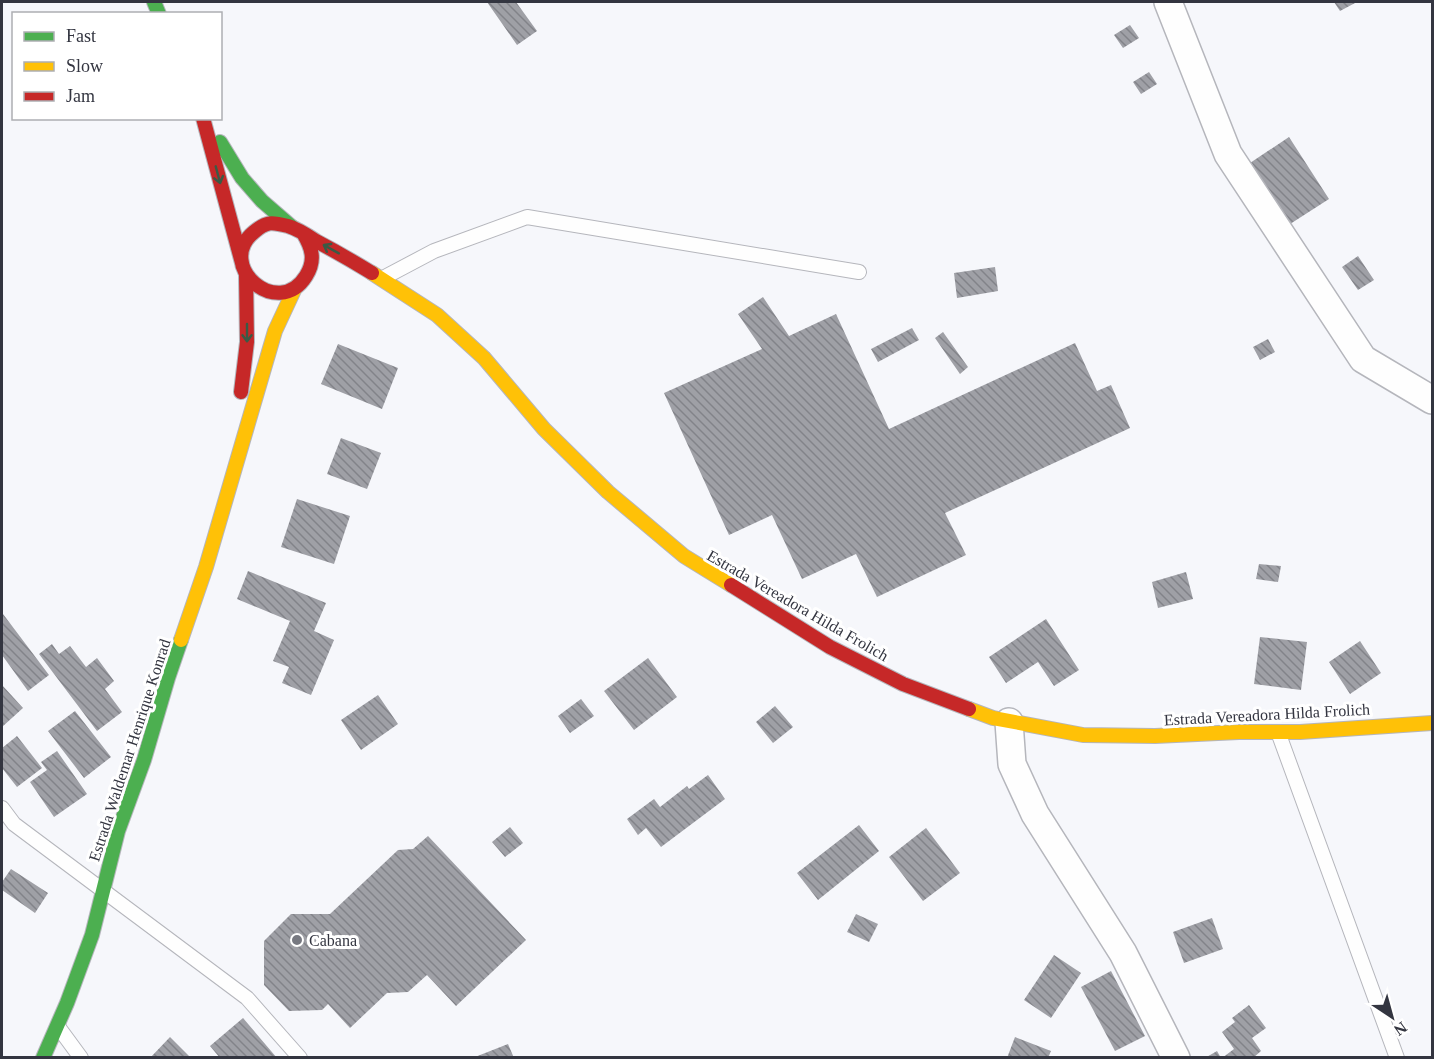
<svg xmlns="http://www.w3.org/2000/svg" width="1434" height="1059" font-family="'Times New Roman',serif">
<defs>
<pattern id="building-back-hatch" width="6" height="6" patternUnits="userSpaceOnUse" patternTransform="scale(1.5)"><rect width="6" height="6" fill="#9fa0a6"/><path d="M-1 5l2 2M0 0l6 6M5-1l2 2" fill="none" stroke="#828389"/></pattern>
</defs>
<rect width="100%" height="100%" fill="#f6f7fb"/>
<path fill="url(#building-back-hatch)" d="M487,2H516L537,31L517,45Z
M1334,2H1357L1340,11Z
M1130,25L1139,38L1123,48L1114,35Z
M1149,72L1157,84L1141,94L1133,82Z
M1289,137L1329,199L1287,226L1247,165Z
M1358,256L1374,280L1358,290L1342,267Z
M995,267L998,291L957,298L954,273Z
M763,297L789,336L836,314L889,429L1075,343L1097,391L1111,385L1130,428L945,513L966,555L877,597L856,554L802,579L772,515L729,535L664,393L762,349L738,314Z
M912,328L919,340L878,362L871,349Z
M943,332L968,367L960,374L935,338Z
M1268,339L1275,352L1260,360L1253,347Z
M338,344L398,368L382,409L321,384Z
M341,438L381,453L367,489L327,474Z
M297,499L350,516L334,564L281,547Z
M1259,564L1281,566L1278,582L1256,579Z
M248,571L326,603L314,631L334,640L311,695L282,683L289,667L273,661L290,621L237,599Z
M1186,572L1193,599L1158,608L1152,582Z
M3,614L49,675L28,691L2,655V615Z
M1046,619L1079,670L1054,686L1038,662L1006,683L989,657Z
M1260,637L1307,642L1301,690L1254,684Z
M1360,641L1381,673L1350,694L1329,662Z
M52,644L59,654L70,646L86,667L97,658L114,681L105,689L122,712L97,731L39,654Z
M648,658L677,697L634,730L604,691Z
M2,685L23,708L2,727Z
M378,695L398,724L361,750L341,720Z
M581,699L594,716L570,733L558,716Z
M775,706L793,727L773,743L756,722Z
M75,711L111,757L84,778L48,731Z
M17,736L42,768L17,787L2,768V748Z
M57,751L87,794L54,817L30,782L47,770L41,762Z
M708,775L725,799L661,847L646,828L638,835L627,819L654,799L660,807L687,786L689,789Z
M859,825L879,851L818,900L797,873Z
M510,827L523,843L505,857L492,842Z
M926,828L960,873L923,901L889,857Z
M428,836L526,940L456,1006L427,975L408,992L387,993L350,1028L328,1004L322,1010L289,1011L264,985V941L291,914H330L398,850L413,849Z
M11,869L48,893L35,913L2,890V882Z
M856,914L878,924L869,942L847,932Z
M1212,918L1223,949L1184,963L1173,932Z
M1054,955L1081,973L1051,1018L1024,1000Z
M1111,971L1145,1036L1115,1051L1081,987Z
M1249,1005L1266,1028L1252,1038L1261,1051L1253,1058H1222L1234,1049L1222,1032L1235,1022L1232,1018Z
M243,1018L277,1058H220L210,1046Z
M170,1037L191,1058H150Z
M1015,1037L1051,1051L1048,1058H1007Z
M508,1044L514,1058H475V1057Z
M1217,1051L1221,1058H1205Z"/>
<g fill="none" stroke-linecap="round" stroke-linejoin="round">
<g stroke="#b5b6bc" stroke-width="16">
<path id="lane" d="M383,278L434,251L527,217L859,272
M1278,732L1397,1058
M2,808L14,824L247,998L300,1058
M59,1028L81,1058"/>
</g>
<g stroke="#b5b6bc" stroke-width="30">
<path id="street" d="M1168,2L1228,154L1363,359L1432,400
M1009,722L1012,764L1035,814L1123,953L1176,1058"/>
</g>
<g stroke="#b5b6bc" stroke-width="16">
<path id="fast" d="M154,2L159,14
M220,142L242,178L262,201L292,227
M43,1058L67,1003L92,935L118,831L144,760L168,678L181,640"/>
</g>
<g stroke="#b5b6bc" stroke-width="16">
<path id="slow" d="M372,273L437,315L484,358L544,429L608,492L684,556L731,585
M181,640L206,567L275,331L295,288
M969,709L993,718L1083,735L1155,736L1239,732H1300L1432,723"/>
</g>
<g stroke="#b5b6bc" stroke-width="16">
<path id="jam" d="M203,118L242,263
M303,233C312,248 316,260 306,276C278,321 214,265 254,232C267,221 272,222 288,226C298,229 307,235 316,241C335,251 354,262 372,273
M241,392L247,342L246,274
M731,585L830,647L903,684L969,709"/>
</g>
<use href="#lane" stroke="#fefefe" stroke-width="14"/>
<use href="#street" stroke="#fefefe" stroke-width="27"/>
<use href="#fast" stroke="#4caf50" stroke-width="14"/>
<use href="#slow" stroke="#ffc107" stroke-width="14"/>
<use href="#jam" stroke="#c62828" stroke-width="14"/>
</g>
<defs><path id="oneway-shaft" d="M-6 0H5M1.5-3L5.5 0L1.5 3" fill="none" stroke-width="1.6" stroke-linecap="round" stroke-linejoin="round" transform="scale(1.5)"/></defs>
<g stroke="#3a5a45">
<use href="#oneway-shaft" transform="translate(218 175) rotate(75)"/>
<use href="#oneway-shaft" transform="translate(331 249) rotate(-151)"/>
<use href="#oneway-shaft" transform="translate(247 333) rotate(90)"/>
</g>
<circle fill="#777981" stroke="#fff" stroke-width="2" cx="297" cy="940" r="6"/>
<g text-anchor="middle" stroke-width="6" stroke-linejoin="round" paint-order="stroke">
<g font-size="16" fill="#333540" stroke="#fff">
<text transform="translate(798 605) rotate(30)" y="6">Estrada Vereadora Hilda Frolich</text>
<text transform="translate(1267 714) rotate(-3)" y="6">Estrada Vereadora Hilda Frolich</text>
<text transform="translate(129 750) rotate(-72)" y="6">Estrada Waldemar Henrique Konrad</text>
</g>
<g font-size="16" fill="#333540" stroke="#fff" text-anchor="start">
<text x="309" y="946">Cabana</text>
</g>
</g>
<rect width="1434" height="1059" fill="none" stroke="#333540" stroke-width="6"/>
<rect x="12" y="12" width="210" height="108" fill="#ffffff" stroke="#adaeb3" stroke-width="1.5"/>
<rect x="24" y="32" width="30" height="9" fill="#4caf50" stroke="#adaeb3" stroke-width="1.5"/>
<text x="66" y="42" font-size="18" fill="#333540">Fast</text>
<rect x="24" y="62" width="30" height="9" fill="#ffc107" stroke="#adaeb3" stroke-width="1.5"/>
<text x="66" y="72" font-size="18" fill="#333540">Slow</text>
<rect x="24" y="92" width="30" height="9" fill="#c62828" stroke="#adaeb3" stroke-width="1.5"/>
<text x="66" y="102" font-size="18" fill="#333540">Jam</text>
<g transform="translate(1392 1017) rotate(144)" stroke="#ffffff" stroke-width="4.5" paint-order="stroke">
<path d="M0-4.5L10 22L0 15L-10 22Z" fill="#333540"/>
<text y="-9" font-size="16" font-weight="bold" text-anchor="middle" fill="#333540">N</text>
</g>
</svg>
